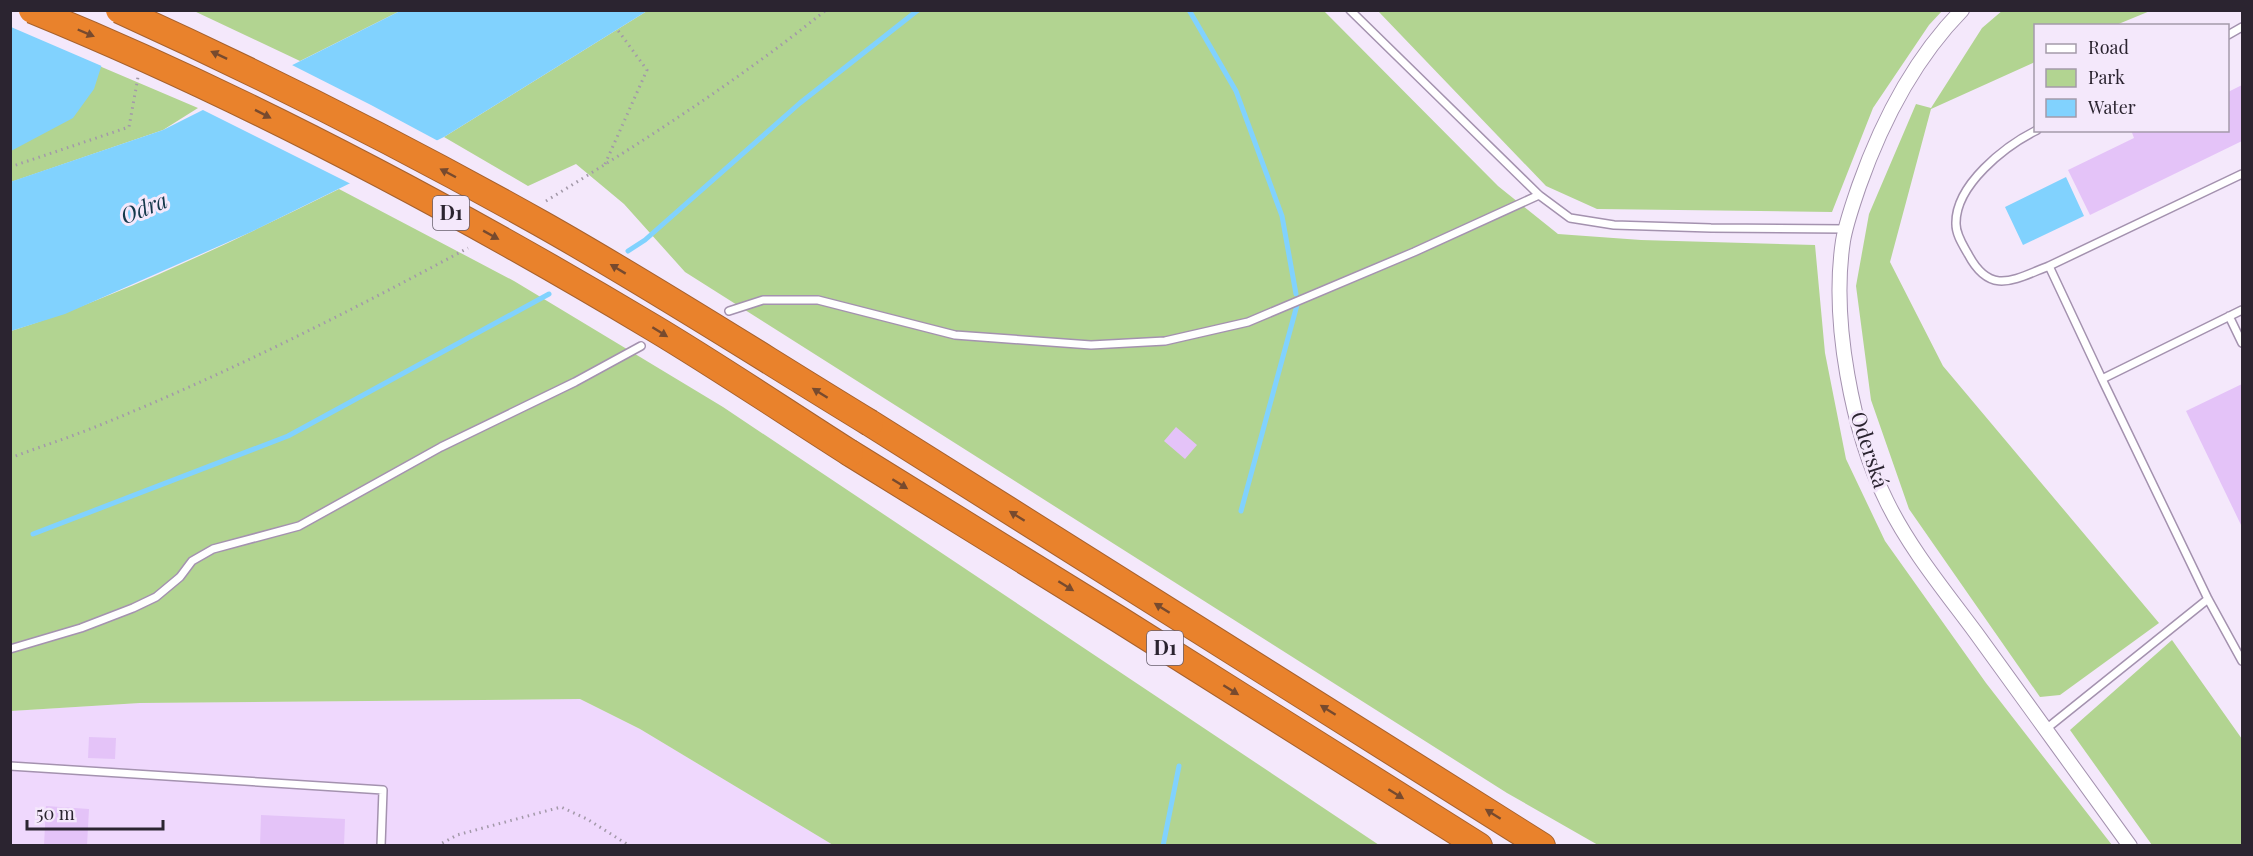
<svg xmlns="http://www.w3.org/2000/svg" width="2253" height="856" font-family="'Playfair Display',serif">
<rect width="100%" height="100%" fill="#f4e8fb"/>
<path fill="#efd8fd" d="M580,699L640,729L833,845L11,846V711L140,703Z"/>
<path fill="#b2d491" d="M2003,10L2150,11L2116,25L2036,26L2035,62L1931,109L1890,262L1943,366L2159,623L2060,695L2040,697L1909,509L1871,400L1856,286L1869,214L1916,104L1931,108L1982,28Z
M194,11H400L300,61Z
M647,11H1324L1498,186L1558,234L1641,240L1815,245L1825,353L1846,459L1885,541L1986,683L2112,845H1598L1507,793L685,272L624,204L576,164L528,186L444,137Z
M1378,11H1942L1929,25L1873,108L1832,212L1597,209L1546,186Z
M10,28L198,108L163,130L11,182Z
M339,189L514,281L723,407L1379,845H833L640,729L580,699L140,703L11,711V331C123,295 233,241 339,189Z
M2172,640L2242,739V845H2152L2070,730Z"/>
<path fill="#81d2fe" d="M11,11H119L94,89L73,118L11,151Z
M400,11H647L444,137L251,232L65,314L11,331L10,182L163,130Z
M2066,177L2084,216L2023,245L2005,207Z"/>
<path fill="#f4e8fb" d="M122,10L104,67L11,27V11Z
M288,63L371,105L440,142L353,185L199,108Z"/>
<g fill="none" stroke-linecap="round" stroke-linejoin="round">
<path stroke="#81d2fe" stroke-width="5" d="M1189,10L1236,91L1282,216L1296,294
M628,251L645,240L800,103L918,10
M1241,511L1297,305
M33,534L288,436L549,294
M1163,846L1179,766"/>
</g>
<path fill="#e4c3f8" d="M2242,85V141L2090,215L2068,170L2134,138L2131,130H2228V92Z
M2242,384V527L2186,411Z
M1176,427L1197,445L1185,459L1164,441Z
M89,737L116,738L115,759L88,758Z
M46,806L89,809L87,846H44Z
M261,815L345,819L344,846H260Z"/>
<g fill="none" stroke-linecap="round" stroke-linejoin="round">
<g stroke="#a492af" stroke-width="10">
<path id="service" d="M1350,10L1539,195L1570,218L1614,225L1711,228L1845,229
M2228,35L2242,27
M2037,130C2005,146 1955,185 1956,224C1956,235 1963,245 1968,254C1990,296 2013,280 2049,266L2102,379
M2049,266L2242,174
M2242,310L2102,379L2208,599L2242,661
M729,311L763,300H818L955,335L1091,345L1165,341L1248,322L1414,252L1539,195
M2229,316L2242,343
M10,649L81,628L133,608L156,597L180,577L192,561L213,549L299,526L441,447L575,382L641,346
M2046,729L2208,599
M10,766L383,790L381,846"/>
</g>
<g stroke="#a492af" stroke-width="16">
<path id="minor" d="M1962,10C1913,60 1882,121 1859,186C1853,204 1846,223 1843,241C1831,320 1852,432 1887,502C1910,549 1945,591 1976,633C2027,704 2079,775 2130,846"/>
</g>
<g stroke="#a6612d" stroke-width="28">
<path id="motorway" d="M870,423L1542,846
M850,453L1120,620L1479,846"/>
</g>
<path stroke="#a399a9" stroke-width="3" stroke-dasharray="1.5 4.5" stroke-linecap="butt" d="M605,164L647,70L617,29
M10,167L129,127L138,77
M546,201C642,142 738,81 826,10
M10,458C42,446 74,436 105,423C230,372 349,312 468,248
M437,846L457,835L561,807L587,819L630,846"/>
<use href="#service" stroke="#fff" stroke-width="7"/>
<use href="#minor" stroke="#fff" stroke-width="14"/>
<use href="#motorway" stroke="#e9822c" stroke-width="26"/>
<g stroke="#a6612d" stroke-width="28" stroke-linecap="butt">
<path id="motorway-bridge" d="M32,10C247,98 453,208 652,327C719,367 784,411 850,453
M119,10C262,75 403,146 540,223C652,286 760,356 870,423"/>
</g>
<use href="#motorway-bridge" stroke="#e9822c" stroke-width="26"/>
</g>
<defs><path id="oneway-solid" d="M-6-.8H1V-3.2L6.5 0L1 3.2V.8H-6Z" transform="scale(1.5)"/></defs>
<g fill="#774a2e">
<use href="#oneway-solid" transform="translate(86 33) rotate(23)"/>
<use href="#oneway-solid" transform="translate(219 55) rotate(-155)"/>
<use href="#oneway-solid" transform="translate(263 114) rotate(27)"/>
<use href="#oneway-solid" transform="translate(448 173) rotate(-152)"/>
<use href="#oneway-solid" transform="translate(491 235) rotate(29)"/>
<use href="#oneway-solid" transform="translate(618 269) rotate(-149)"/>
<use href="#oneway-solid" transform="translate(660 332) rotate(32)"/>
<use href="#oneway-solid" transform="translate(820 393) rotate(-148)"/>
<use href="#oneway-solid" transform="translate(900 484) rotate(32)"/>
<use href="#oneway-solid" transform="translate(1017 516) rotate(-148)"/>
<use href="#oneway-solid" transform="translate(1066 586) rotate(32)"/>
<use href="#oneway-solid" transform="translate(1162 608) rotate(-148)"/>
<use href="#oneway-solid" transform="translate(1231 690) rotate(32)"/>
<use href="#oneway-solid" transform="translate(1328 710) rotate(-148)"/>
<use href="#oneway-solid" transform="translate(1396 794) rotate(32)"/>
<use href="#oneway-solid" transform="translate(1493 814) rotate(-148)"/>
</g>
<g text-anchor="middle" stroke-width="6" stroke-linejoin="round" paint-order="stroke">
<g fill="#f4e8fb" stroke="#675f6d" stroke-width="1.5">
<rect x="433" y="196" width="36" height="34" rx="4.5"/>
<rect x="1147" y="631" width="36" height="34" rx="4.5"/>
</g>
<g font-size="20" font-weight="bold" fill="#2b2430">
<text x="451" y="220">D1</text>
<text x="1165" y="655">D1</text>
</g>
<g font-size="21" fill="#2b2430" stroke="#f4e8fb">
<text transform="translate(1869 450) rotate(72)" y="7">Oderská</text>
</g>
<g font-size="22" font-style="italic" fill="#14384b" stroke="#f4e8fb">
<text transform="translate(144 208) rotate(-22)" y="8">Odra</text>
</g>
</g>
<rect width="2253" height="856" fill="none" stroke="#2b2430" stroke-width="24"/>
<rect x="2034" y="24" width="195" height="108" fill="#f4e8fb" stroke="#a49aaa" stroke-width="1.5"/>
<rect x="2046" y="44" width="30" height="9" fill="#ffffff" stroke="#a49aaa" stroke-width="1.5"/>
<text x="2088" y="54" font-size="18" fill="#2b2430">Road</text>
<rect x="2046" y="69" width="30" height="18" fill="#b2d491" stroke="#a49aaa" stroke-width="1.5"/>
<text x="2088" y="84" font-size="18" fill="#2b2430">Park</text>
<rect x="2046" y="99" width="30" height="18" fill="#81d2fe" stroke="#a49aaa" stroke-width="1.5"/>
<text x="2088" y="114" font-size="18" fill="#2b2430">Water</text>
<path d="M27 820v9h136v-9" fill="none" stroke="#2b2430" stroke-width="3"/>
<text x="36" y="820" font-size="18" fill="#2b2430" stroke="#f4e8fb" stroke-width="4.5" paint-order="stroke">50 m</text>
</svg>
